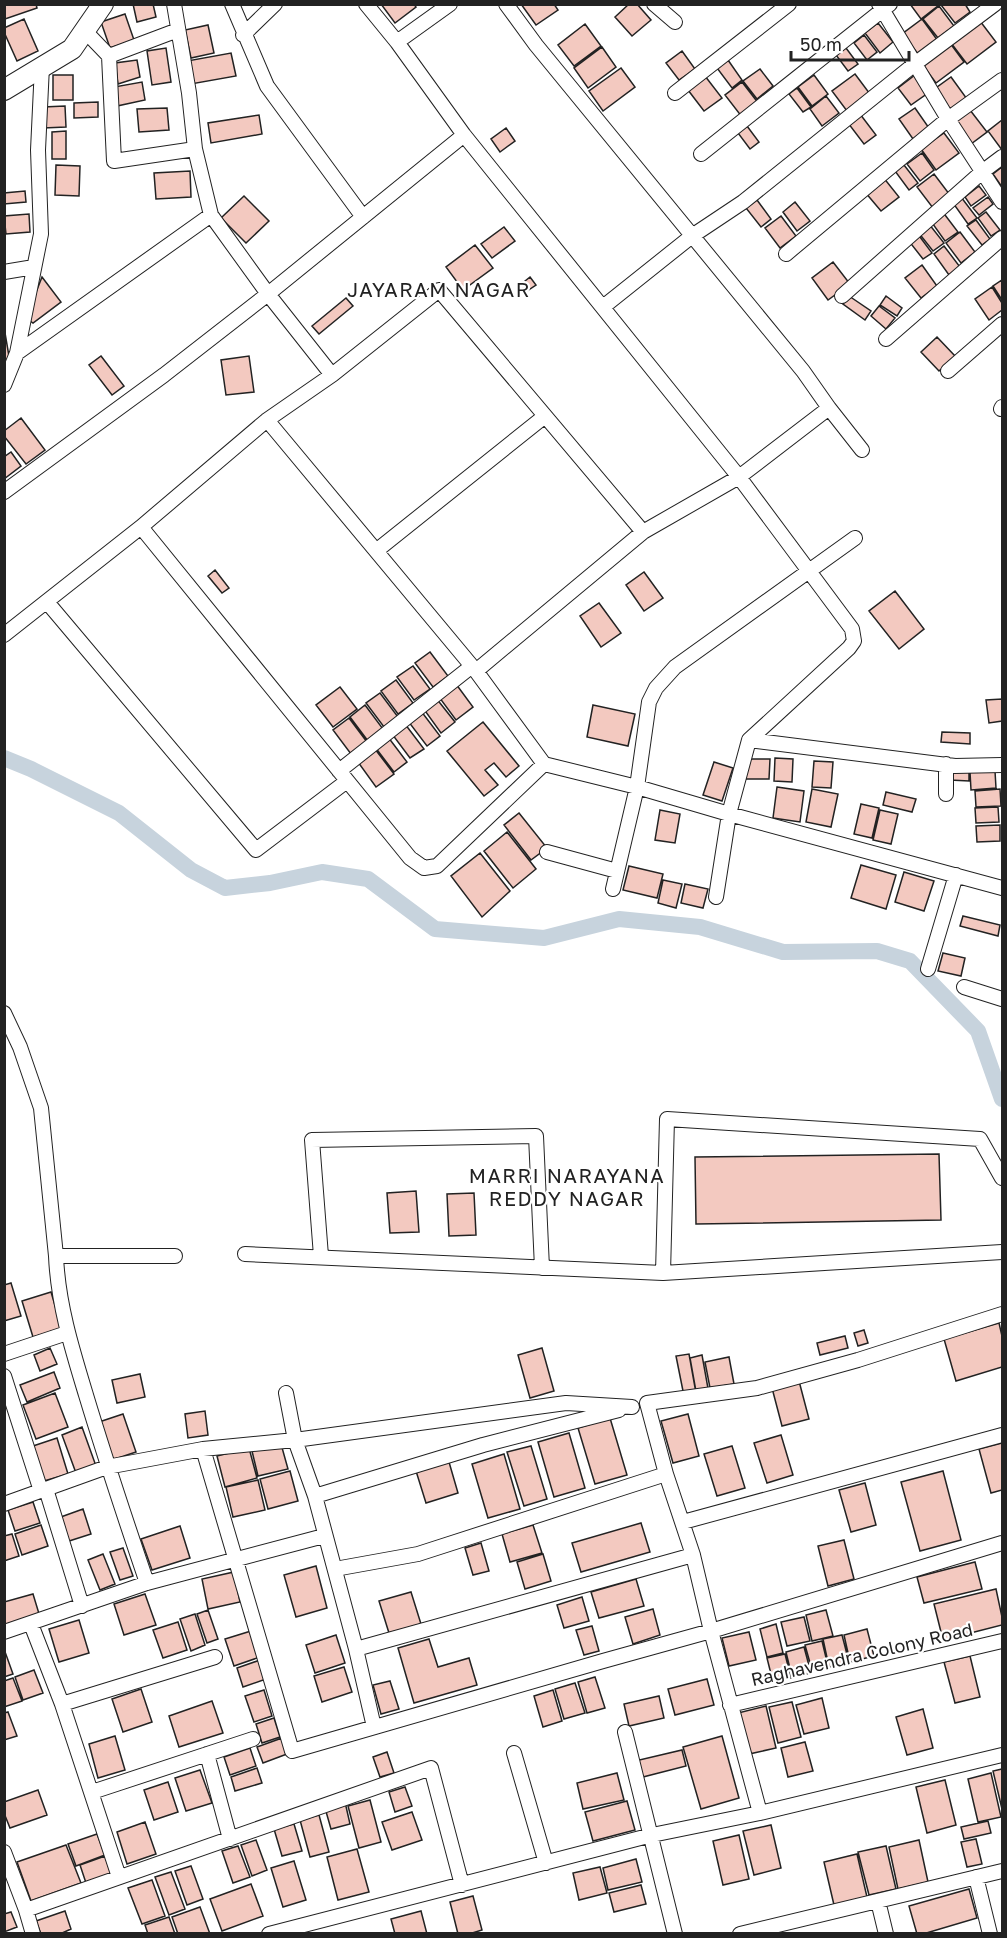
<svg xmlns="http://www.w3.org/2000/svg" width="1007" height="1938" font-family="'Golos Text',sans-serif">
<rect width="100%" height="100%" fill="#fff"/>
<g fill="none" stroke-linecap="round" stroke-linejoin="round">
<path stroke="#c7d3dd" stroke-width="16" d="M4,758L31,769L119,813L191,870L225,888L270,883L322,872L368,879L435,929L544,938L619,919L700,927L783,952L877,951L910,961L978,1031L1002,1099"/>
</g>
<path fill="#f3c9c0" stroke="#222" stroke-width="1.5" d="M4,4H36L37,8L5,19Z
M133,4H153L156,17L137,22Z
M381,4H414L416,7L395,23Z
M521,4H554L558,10L536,25Z
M629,4H637L651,20L632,36L615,17Z
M910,4H938L939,5L921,19Z
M965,4L970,12L955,23L941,5Z
M939,6L954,26L938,38L923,19Z
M125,14L134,40L110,48L101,22Z
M24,19L38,51L17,61L4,32V28Z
M922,19L938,41L919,55L902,34Z
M980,21L996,42L967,64L951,43Z
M878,23L893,42L880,53L865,33Z
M585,24L601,46L574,66L558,45Z
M208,25L214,53L191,58L185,30Z
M864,35L877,52L867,60L854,43Z
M950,43L964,62L936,83L922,64Z
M602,47L616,67L588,88L574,68Z
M166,48L171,82L152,85L147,51Z
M846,48L858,64L848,71L836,55Z
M682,51L695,69L679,80L666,63Z
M231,53L236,76L191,84L187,61Z
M137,60L140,77L118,84L115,63Z
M728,60L742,80L732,88L717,68Z
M621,68L635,87L603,111L589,91Z
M760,69L773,86L757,99L743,81Z
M855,74L870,94L847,111L832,91Z
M53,75H73V100H53Z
M814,75L828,94L812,106L798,87Z
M915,75L928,93L911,105L898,88Z
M705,76L722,98L704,111L688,90Z
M951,77L967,99L949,112L933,90Z
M142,82L145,100L117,106L114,87Z
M742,82L759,104L742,117L725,95Z
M797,88L811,107L803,112L789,94Z
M826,96L839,113L822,126L810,109Z
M98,102V117L74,118V103Z
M65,106L66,127L43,128V107Z
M167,108L169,130L139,132L137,109Z
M915,108L929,128L913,139L899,119Z
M970,110L987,132L971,144L954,122Z
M860,114L876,135L864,144L848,123Z
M259,115L262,134L211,143L208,123Z
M1002,120V150L988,131Z
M747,126L759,142L750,149L738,133Z
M506,128L515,141L500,152L491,139Z
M66,131V159H52V132Z
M944,133L959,153L936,170L921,149Z
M922,153L934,170L920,181L907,164Z
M56,165L80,166L79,196L55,195Z
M904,165L918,183L909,190L895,171Z
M1002,167V187L993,174Z
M190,171L191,197L156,199L154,173Z
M934,174L950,195L933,208L917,187Z
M883,177L899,197L881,211L865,192Z
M979,186L986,195L971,206L965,197Z
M25,191L26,202L4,204V193Z
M244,196L269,221L246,243L221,218Z
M961,197L977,218L968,224L953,203Z
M988,197L993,204L979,215L973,208Z
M757,200L771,219L761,227L746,208Z
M795,202L810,221L797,231L783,212Z
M942,211L958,232L945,241L930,220Z
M986,212L1000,230L991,236L978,218Z
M29,214L30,232L6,234L4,216Z
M781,216L796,236L780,248L765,228Z
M976,220L990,239L982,245L967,226Z
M929,224L944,243L933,251L918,232Z
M504,227L515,241L492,258L481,244Z
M960,232L975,252L961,263L946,243Z
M917,233L932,253L923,259L908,240Z
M475,245L493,268L463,290L446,267Z
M944,246L960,267L949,275L934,254Z
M833,262L850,284L828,300L812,278Z
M922,265L937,286L921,298L905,278Z
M42,277L61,302L33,323L26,318Z
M530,277L536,285L524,293L519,286Z
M1002,280V300L993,286Z
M992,287L1002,303V310L989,320L975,299Z
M849,296L871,311L865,320L843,304Z
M886,296L902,308L897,316L880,305Z
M346,298L353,306L319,334L312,326Z
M879,306L895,318L886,329L871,316Z
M4,327L11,368L4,369Z
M937,337L955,356L939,371L921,352Z
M101,356L124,386L112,395L89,365Z
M249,356L254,392L226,395L221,360Z
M21,418L45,450L26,464L4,436V431Z
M11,452L21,466L4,479V457Z
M215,570L229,588L222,593L208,576Z
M644,572L663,598L644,611L626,585Z
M895,591L924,629L899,649L869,611Z
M599,603L621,633L601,647L580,616Z
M430,652L448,676L433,687L415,663Z
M413,666L430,689L414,700L397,677Z
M396,680L413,703L398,714L381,691Z
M456,684L473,707L456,720L439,697Z
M340,687L357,709L333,727L316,705Z
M380,693L398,717L384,727L366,703Z
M436,698L455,722L441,733L423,708Z
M1002,699V721L989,723L986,700Z
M365,705L383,729L368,741L350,717Z
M593,705L635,714L628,746L587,737Z
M421,711L440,736L427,746L408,721Z
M349,718L367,742L351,754L333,730Z
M483,722L519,766L506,777L494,763L485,770L498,785L484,796L447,751Z
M405,724L424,749L410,758L392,734Z
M942,732L970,733V744L941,742Z
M388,737L407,762L394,772L375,747Z
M375,749L394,774L376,787L358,762Z
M775,758L793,759L792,782L774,781Z
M745,759H770L769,779H745Z
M814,761L833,762L831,788L812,787Z
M714,762L733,768L722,801L703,795Z
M951,770L969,771V781L950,780Z
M995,771L996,788L971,790L970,772Z
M777,787L804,791L800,822L773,818Z
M812,789L838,794L831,827L806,822Z
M1000,789L1001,806L976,807L975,791Z
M886,792L916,799L912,812L883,805Z
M861,804L879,808L872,838L854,834Z
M998,807L999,822L976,823L975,808Z
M660,810L680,814L675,843L655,840Z
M880,810L898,814L891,844L873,840Z
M519,813L547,848L531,860L504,825Z
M1000,825V841L977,842L976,826Z
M507,832L536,869L513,888L484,851Z
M480,853L510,891L482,917L451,876Z
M861,865L896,875L886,909L851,898Z
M629,866L663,874L657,898L623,890Z
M904,872L934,881L924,911L895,902Z
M663,880L682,884L676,908L658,903Z
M685,884L708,889L703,908L681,903Z
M963,916L1000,925L998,936L960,926Z
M943,953L965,958L961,976L938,971Z
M939,1154L941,1220L696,1224L695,1157Z
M416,1191L419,1232L390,1233L387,1193Z
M474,1193L476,1235L449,1236L447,1194Z
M11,1283L21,1316L4,1321V1285Z
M51,1292L62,1329L33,1337L22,1301Z
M999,1323L1002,1336V1367L956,1381L944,1339Z
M864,1330L868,1343L858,1346L854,1333Z
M845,1336L848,1348L820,1355L817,1343Z
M50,1348L57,1364L40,1371L34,1355Z
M542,1348L554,1391L530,1398L518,1355Z
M689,1354L696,1393L684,1396L676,1356Z
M702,1355L709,1394L697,1397L690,1358Z
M729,1357L734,1384L710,1388L705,1362Z
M54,1372L60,1388L27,1402L20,1385Z
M140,1374L145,1397L117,1403L112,1380Z
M799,1381L809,1419L782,1426L772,1388Z
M55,1393L68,1427L36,1439L23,1405Z
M205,1411L208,1435L188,1438L185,1414Z
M123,1414L136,1452L112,1460L99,1422Z
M688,1414L699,1456L673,1463L661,1421Z
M610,1418L627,1475L595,1484L578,1428Z
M82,1427L96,1466L76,1473L62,1435Z
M569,1433L585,1488L554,1497L538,1442Z
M781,1435L793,1475L767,1483L754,1443Z
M57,1438L68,1474L44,1481L33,1446Z
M1002,1443V1490L991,1493L979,1449Z
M281,1444L288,1469L258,1476L252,1451Z
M531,1446L547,1499L524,1506L507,1452Z
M732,1446L745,1488L717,1496L704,1454Z
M249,1448L257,1478L225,1487L217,1456Z
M504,1454L520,1509L488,1518L472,1464Z
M449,1462L458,1493L426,1503L416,1471Z
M290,1471L298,1501L268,1509L260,1479Z
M943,1471L961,1540L920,1551L901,1482Z
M258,1480L265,1510L233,1517L226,1487Z
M865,1483L876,1525L851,1532L839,1490Z
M33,1502L40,1523L15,1531L8,1510Z
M83,1509L91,1534L66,1542L58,1518Z
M641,1523L650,1552L581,1572L572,1543Z
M41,1525L48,1546L22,1555L15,1534Z
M533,1525L542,1553L510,1562L502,1534Z
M180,1526L190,1558L152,1570L141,1539Z
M12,1534L19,1556L4,1561V1536Z
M844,1540L854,1579L828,1586L818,1546Z
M481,1543L489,1571L473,1575L465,1548Z
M123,1548L133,1576L120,1580L110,1552Z
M103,1554L115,1584L100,1590L88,1560Z
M543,1554L551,1581L525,1589L517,1562Z
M975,1562L982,1589L924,1603L917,1577Z
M316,1566L327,1608L296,1617L284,1575Z
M234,1572L240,1602L208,1609L202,1579Z
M636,1579L644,1606L599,1618L591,1592Z
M996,1589L1002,1617V1625L943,1640L934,1604Z
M411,1592L421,1624L389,1633L379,1601Z
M33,1594L40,1617L4,1628V1602Z
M145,1594L156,1625L124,1635L114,1604Z
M582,1597L589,1621L564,1628L557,1605Z
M653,1609L660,1635L633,1644L625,1617Z
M208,1610L218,1639L207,1643L197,1614Z
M826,1610L833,1636L812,1641L806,1615Z
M195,1614L205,1645L191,1651L180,1619Z
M804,1617L810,1641L787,1646L781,1622Z
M79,1620L89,1653L59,1662L49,1629Z
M178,1622L187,1650L163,1658L153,1630Z
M776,1624L783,1653L767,1657L760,1629Z
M592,1626L599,1651L584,1655L576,1630Z
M867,1629L874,1656L850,1662L844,1635Z
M251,1631L260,1657L234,1666L225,1639Z
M749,1632L756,1660L729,1666L722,1638Z
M336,1635L345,1663L315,1673L306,1645Z
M842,1635L849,1662L829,1667L823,1639Z
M429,1639L438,1667L469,1658L477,1685L414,1703L398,1648Z
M822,1641L828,1666L812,1670L805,1645Z
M804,1647L811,1673L792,1677L786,1652Z
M4,1649L13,1674L4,1677Z
M785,1654L791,1678L773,1682L767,1658Z
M970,1656L980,1697L955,1703L944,1662Z
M260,1660L266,1679L243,1687L237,1668Z
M344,1667L352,1692L322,1702L314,1676Z
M34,1670L43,1693L23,1700L15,1677Z
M595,1677L605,1708L587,1713L578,1682Z
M13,1678L22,1701L4,1707V1681Z
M707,1679L714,1705L675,1715L668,1689Z
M390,1681L399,1709L381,1714L373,1685Z
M575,1683L585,1713L564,1719L555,1689Z
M141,1689L152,1722L123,1732L112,1699Z
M264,1690L272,1716L254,1722L245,1696Z
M553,1690L562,1721L543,1727L534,1696Z
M659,1696L664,1718L629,1726L624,1704Z
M822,1698L829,1728L804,1734L796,1705Z
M212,1701L223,1733L179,1747L169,1716Z
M792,1702L801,1737L778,1743L769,1707Z
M766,1706L776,1748L749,1754L738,1713Z
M923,1709L933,1748L907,1755L896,1717Z
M8,1712L17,1736L4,1740V1713Z
M274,1718L280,1737L262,1743L256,1724Z
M115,1736L125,1770L98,1778L89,1744Z
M722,1736L739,1798L701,1809L683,1747Z
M282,1738L287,1754L263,1763L257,1747Z
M805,1742L813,1771L788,1777L781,1748Z
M250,1748L256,1766L230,1775L224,1757Z
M682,1750L686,1766L639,1778L635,1761Z
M387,1752L394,1773L380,1777L373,1757Z
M257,1768L262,1783L235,1791L231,1777Z
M1002,1769V1809L993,1771Z
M200,1770L212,1803L186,1811L175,1778Z
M617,1773L624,1800L583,1809L577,1783Z
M991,1773L1001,1817L978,1822L968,1779Z
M945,1780L956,1825L927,1833L916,1787Z
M168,1782L178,1812L154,1820L144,1790Z
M405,1787L412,1806L395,1812L389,1792Z
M38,1790L47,1815L10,1828L4,1813V1802Z
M370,1800L381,1842L359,1848L348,1806Z
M627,1801L635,1830L593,1841L585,1812Z
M345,1802L350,1824L331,1829L325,1808Z
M412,1812L422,1840L392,1850L382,1822Z
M319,1815L329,1852L310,1857L300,1820Z
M988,1821L991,1833L964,1839L961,1827Z
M145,1822L156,1854L127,1864L117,1832Z
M294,1824L302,1851L282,1856L274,1829Z
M771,1825L781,1868L754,1875L743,1831Z
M97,1834L105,1855L76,1866L68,1844Z
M739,1835L749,1879L723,1885L713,1841Z
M976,1839L982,1864L967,1867L961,1842Z
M256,1840L267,1870L252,1876L241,1845Z
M919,1840L928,1882L898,1889L889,1847Z
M66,1845L81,1883L31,1901L17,1862Z
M238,1846L250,1877L233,1883L222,1851Z
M886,1846L896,1889L869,1895L858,1852Z
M357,1849L369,1892L338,1900L327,1857Z
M857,1854L867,1897L834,1905L824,1862Z
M105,1856L112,1877L87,1886L80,1865Z
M636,1859L642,1882L608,1890L603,1868Z
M294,1861L306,1900L283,1907L271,1868Z
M191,1866L203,1899L187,1905L175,1871Z
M600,1867L607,1893L579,1900L573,1873Z
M171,1872L185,1909L169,1915L155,1877Z
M152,1880L165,1916L142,1924L128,1888Z
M251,1884L263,1916L222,1931L210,1899Z
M641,1885L646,1904L614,1912L609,1893Z
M969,1889L977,1918L923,1934H917L909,1906Z
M473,1896L482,1930L469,1934H458L450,1902Z
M200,1907L210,1934H178L172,1917Z
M65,1911L71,1929L60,1934H41L36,1921Z
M421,1911L427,1934H395L391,1919Z
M11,1912L17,1927L4,1932V1914Z
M169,1917L175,1934H148L145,1925Z"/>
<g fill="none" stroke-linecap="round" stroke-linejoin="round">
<g stroke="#222" stroke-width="16">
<path id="street" d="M174,4L189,93L195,149
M232,4L267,86L363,217
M366,4L397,42L464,135L739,477L852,629L854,641L849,648L749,740L729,814L716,897
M654,4L675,22
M879,4L948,119L1002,202
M85,31L109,56L114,161L195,149L211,215L268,294L332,375
M243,35L275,4
M397,42L450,4
M109,56L178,30
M675,93L789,4
M701,154L890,4
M786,254L948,119L1002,80
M4,272L34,267
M842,296L982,172L1002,157
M603,307L692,236L743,202L916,63L995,4
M886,339L1002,238
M17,353L211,215
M948,371L1002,324
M4,385L17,353L41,234L38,150L42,66
M829,408L862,450
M1001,409L1002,407
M267,420L476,671L643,532L739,477L829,408L803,371L536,45L506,4
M4,492L164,375L268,294L464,135
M141,527L410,858L424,868L437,866L544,764
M376,551L545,416
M47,602L256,850L347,781
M4,635L141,527L267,420L332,375L439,290L643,532
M476,671L544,764L637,787L729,814L1002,888
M749,740L955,766L1002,765
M339,771L472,666
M946,794V764
M547,852L617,871
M613,889L637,787L649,702L656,688L675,667L855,538
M928,969L956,875
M964,987L1002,999
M4,1013L20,1047L41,1108L56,1256C58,1304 72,1349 86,1395C105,1458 126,1521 147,1583
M245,1254L663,1273L667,1119L980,1139L1002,1178
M56,1256H175
M321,1256L312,1140L536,1136L542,1268
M663,1273L1002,1252
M4,1354L67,1333
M4,1376L41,1491
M286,1393L295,1440L315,1496L356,1649L374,1727
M203,1449L292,1751L603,1661L711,1631L1002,1543
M46,1489L82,1606
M315,1496L483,1445L619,1410
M4,1504L107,1467L203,1449L295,1440L566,1403L632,1407
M683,1522L1002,1435
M335,1569L418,1554L666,1474
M31,1624L62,1704L119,1877
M4,1632L147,1583L324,1536
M356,1649L693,1555
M62,1704L215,1657
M730,1705L1002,1641
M625,1732L675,1934
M514,1753L546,1863
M207,1754L230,1839
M92,1792L253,1739
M760,1813L711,1631L693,1555L666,1474L647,1403L757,1388L858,1360L1002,1314
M4,1852L26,1910L33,1934
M976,1877L990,1934
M878,1901L886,1934
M26,1910L431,1768L462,1885
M269,1934L652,1835L760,1813L1002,1755
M740,1934L1002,1871"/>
</g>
<g stroke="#222" stroke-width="22">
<path id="secondary" d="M4,90L72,49L103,4"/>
</g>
<use href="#street" stroke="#fff" stroke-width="14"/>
<use href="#secondary" stroke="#fff" stroke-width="20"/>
</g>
<g text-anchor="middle" stroke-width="4.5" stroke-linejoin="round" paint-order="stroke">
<g font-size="18" fill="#222" stroke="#fff">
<text transform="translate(862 1655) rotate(-13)" y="6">Raghavendra Colony Road</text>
</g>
<g font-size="20" letter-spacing="1.5" fill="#222" stroke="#fff">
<text x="439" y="297">JAYARAM NAGAR</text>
<text x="567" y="1183">MARRI NARAYANA<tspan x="567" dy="23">REDDY NAGAR</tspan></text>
</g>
</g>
<rect width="1007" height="1938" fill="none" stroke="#222222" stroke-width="12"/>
<path d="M791 51v9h118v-9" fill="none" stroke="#222222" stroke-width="3"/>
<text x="800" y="51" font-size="18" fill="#222222" stroke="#ffffff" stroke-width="4.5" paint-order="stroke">50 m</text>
</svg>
